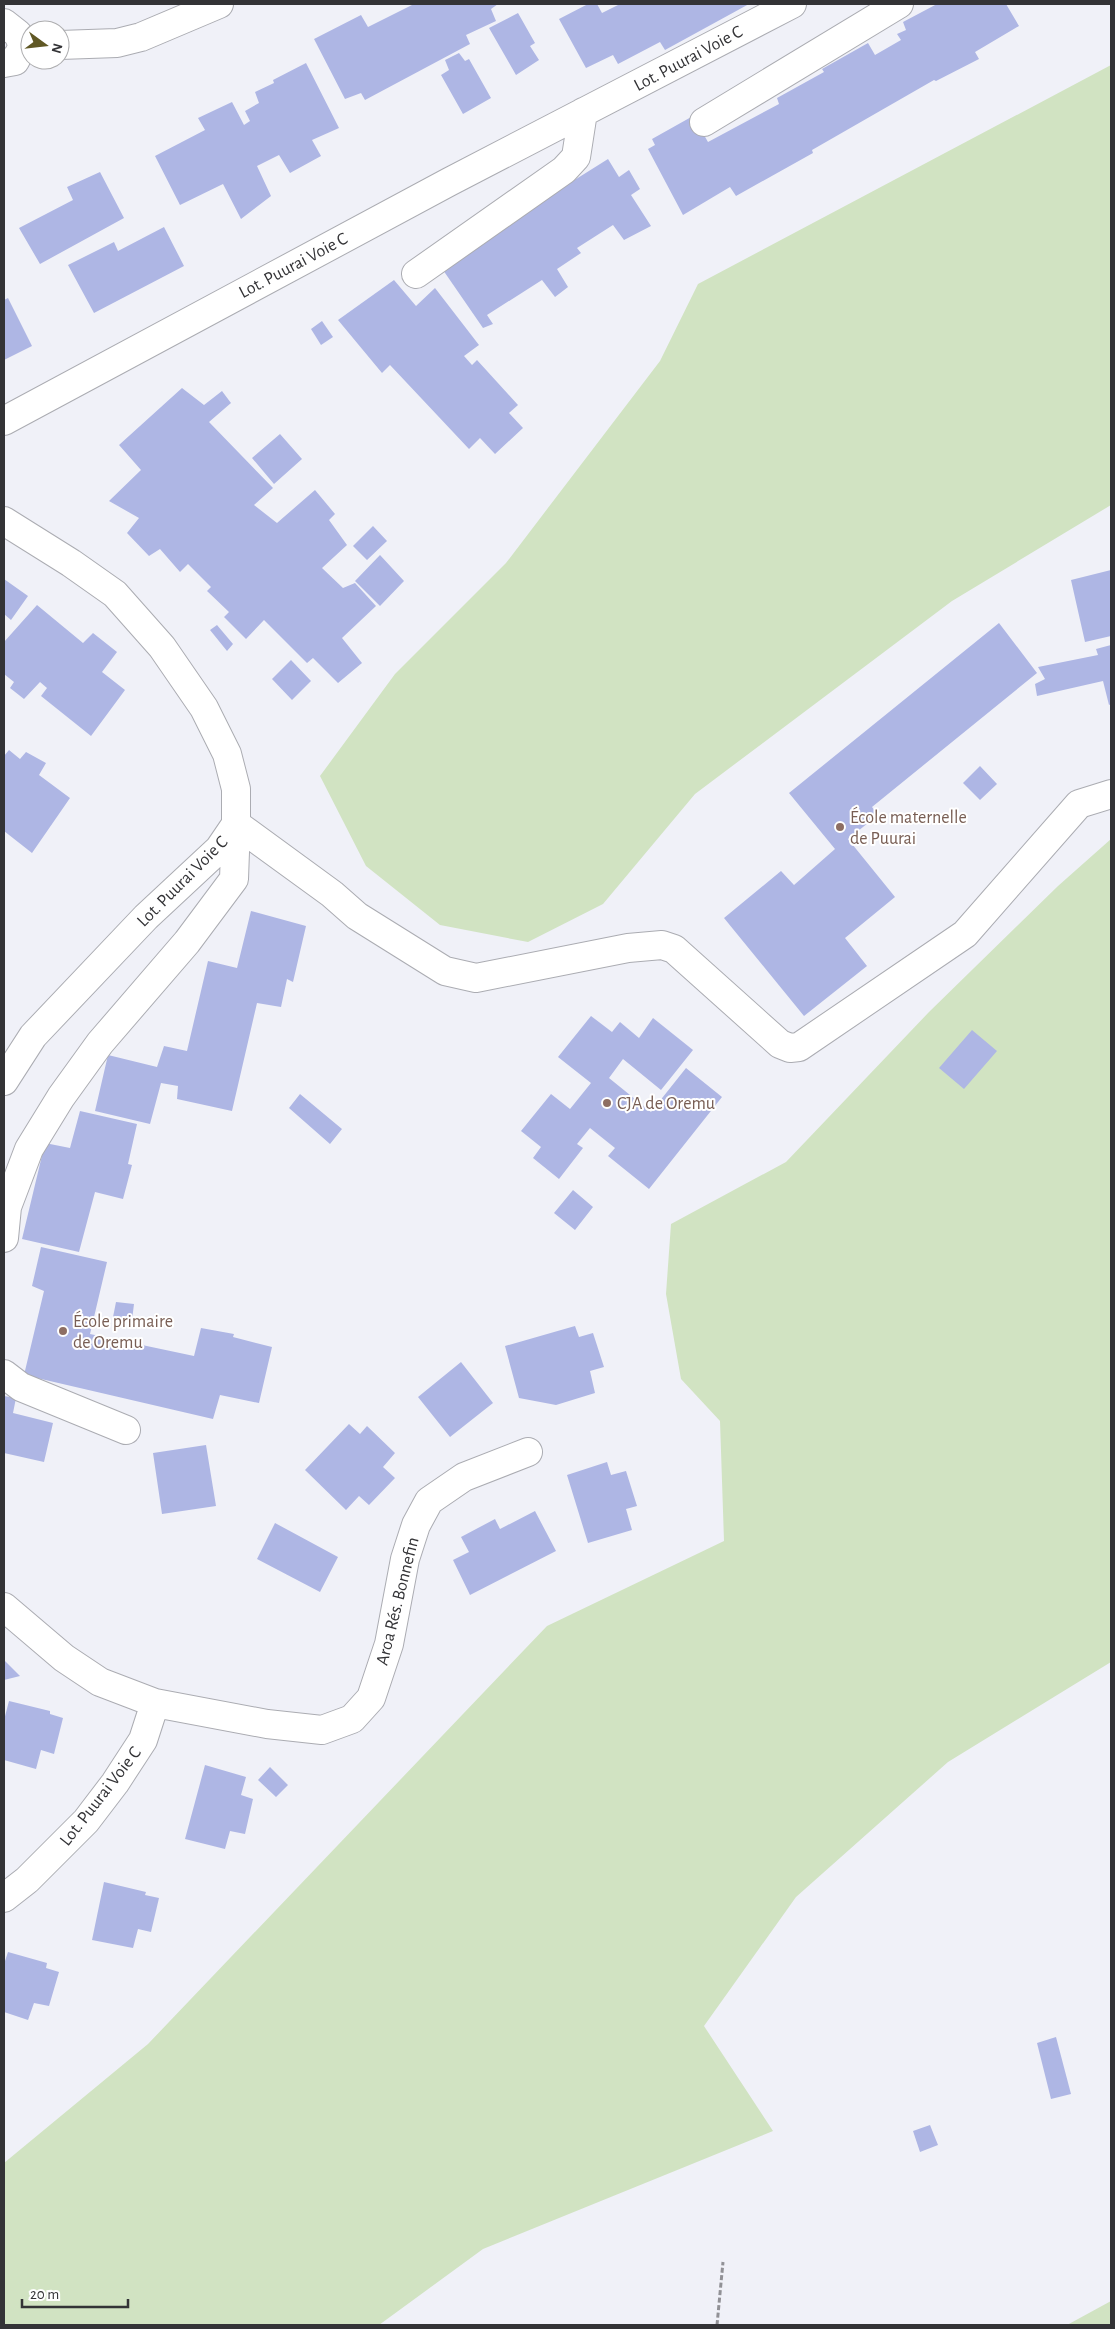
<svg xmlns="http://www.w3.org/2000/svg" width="1115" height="2329" font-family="'Alegreya Sans',sans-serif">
<rect width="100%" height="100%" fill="#f0f1f8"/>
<path fill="#d1e3c2" d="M1111,65V505L952,601L695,794L603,904L528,942L440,925L366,866L320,776L395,674L506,563L660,361L698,284Z
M1111,839V1662L948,1762L796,1897L704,2026L773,2131L483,2249L379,2325H4V2163L148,2044L547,1626L724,1541L720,1421L681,1379L666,1294L671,1224L786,1162L929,1012L1058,886Z
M1111,2301V2325H1067Z"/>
<path fill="#aeb6e4" d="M414,4H498L491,9L496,21L466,35L470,44L365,100L361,93L345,99L314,39L361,15L368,27Z
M588,4H597L602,13L620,4H749L665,50L660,42L618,64L613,55L586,68L559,19Z
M937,4H1006L1019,26L975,52L979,59L936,81L934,80L812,150L813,153L736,196L730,187L683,215L648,149L655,145L652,139L693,116L708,142L779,104L777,98L824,72L822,69L868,43L875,55L901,40L897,34L906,30L903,22Z
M518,13L535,43L530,46L539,60L516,75L489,28Z
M459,53L465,61L469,59L491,98L463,114L441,75L449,70L445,60Z
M306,63L339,128L312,140L321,156L290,173L279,155L257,166L271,196L241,219L223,184L180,205L155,156L205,130L198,118L232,102L244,125L250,121L245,111L259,103L255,92L274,83L273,80Z
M608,159L619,177L629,170L640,189L631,195L651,226L624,240L613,225L577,248L581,253L557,269L568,287L555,297L542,280L487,315L493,324L483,328L443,270L506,223Z
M100,172L124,218L40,264L19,228L73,200L67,187Z
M164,227L184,266L94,313L68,265L114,242L118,251Z
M394,280L416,306L435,288L479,345L464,356L472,365L477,360L518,405L509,413L523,428L495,454L480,438L469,449L390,365L382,373L338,320Z
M8,298L32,346L4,360V300Z
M322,321L333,337L321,345L311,329Z
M182,388L204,405L222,391L231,403L209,422L273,488L254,505L277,523L315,490L335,514L329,520L347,545L322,568L343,588L355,583L376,606L342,638L362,663L338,683L313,658L307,663L264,620L246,639L224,617L229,612L207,591L211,587L188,564L180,572L160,549L149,556L127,533L139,518L109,501L141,470L119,445Z
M280,434L302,459L274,484L252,458Z
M373,526L387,541L367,560L353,546Z
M380,555L404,581L380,606L355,581Z
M1111,570V636L1085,642L1071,580Z
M4,579L28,596L11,620L4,614Z
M37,605L83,643L93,633L117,652L102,672L125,690L91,736L41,696L47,688L40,682L24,699L10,688L14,682L4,674V642Z
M999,623L1037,673L872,807L878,815L848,839L895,897L845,938L867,966L804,1016L724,918L781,871L794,885L835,849L789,793Z
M217,625L233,644L227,651L210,630Z
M1111,645V704L1109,705L1103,681L1037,696L1035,684L1045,679L1038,667L1098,655L1096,649Z
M291,660L311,681L292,700L272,679Z
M9,750L20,759L26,752L46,763L39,775L70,798L32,853L4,831V756Z
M980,766L997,784L980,800L963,783Z
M251,911L306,926L293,982L287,979L281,1007L257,1003L232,1111L177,1099L178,1086L161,1083L150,1124L95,1111L108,1055L157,1067L164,1046L187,1051L208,961L237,968Z
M591,1016L612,1032L620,1022L639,1038L653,1018L693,1050L661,1090L623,1059L609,1078L651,1112L686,1068L722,1097L649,1189L608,1156L615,1148L590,1128L577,1144L583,1148L559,1179L533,1158L541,1147L521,1131L551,1094L570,1109L591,1083L558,1057Z
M972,1030L997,1051L964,1089L939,1068Z
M300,1094L342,1129L330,1144L289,1108Z
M80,1111L137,1124L128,1164L132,1165L123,1199L95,1192L79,1252L22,1239L45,1143L70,1148Z
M573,1190L593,1207L575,1230L554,1213Z
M41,1247L107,1262L90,1334L194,1356L201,1328L234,1334L233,1337L272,1347L259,1403L220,1395L213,1419L24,1375L44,1291L32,1286Z
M116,1302L134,1304L132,1320L113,1317Z
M575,1326L579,1337L593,1333L604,1367L590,1371L595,1393L556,1405L519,1398L505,1346Z
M461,1362L493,1403L450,1437L418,1397Z
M4,1396L16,1398L13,1413L53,1423L44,1462L4,1453Z
M349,1424L360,1434L367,1426L395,1453L383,1467L395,1478L369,1505L359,1496L346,1510L305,1470Z
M206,1445L216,1506L162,1514L153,1453Z
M607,1462L611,1475L626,1471L637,1506L626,1509L632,1530L588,1543L567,1475Z
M535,1511L556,1551L470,1595L453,1560L469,1552L461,1537L495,1519L500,1529Z
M275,1523L338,1557L320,1592L257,1559Z
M4,1660L20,1676L4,1680Z
M9,1701L50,1711V1714L63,1718L54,1754L41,1750L36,1769L4,1760V1720Z
M205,1765L246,1777L241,1795L253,1799L245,1834L230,1831L225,1849L185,1839Z
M270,1767L288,1785L276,1797L258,1780Z
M104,1882L146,1892L145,1895L159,1898L151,1932L138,1929L133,1948L92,1940Z
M8,1952L47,1963L46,1968L59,1972L49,2006L34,2003L28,2020L4,2012V1964Z
M1056,2037L1071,2094L1051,2099L1037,2043Z
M930,2125L938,2145L920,2152L913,2131Z"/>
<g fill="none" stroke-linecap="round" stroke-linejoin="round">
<g stroke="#abacb2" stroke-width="30">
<path id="minor" d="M4,23L18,34L23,46
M60,45L117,43L141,37L219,4
M4,63L15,61L23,46
M704,122L899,4
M416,274L564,170L576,157L583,112
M4,421L449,182L792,4
M4,521L71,563L115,594L162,647L204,708L227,754L236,789V824L219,849L146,917L33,1036L4,1081
M236,824L332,894L357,916L445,971L476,978L628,948L662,945L674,949L780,1044L790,1048L799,1047L965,934L1079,804L1111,794
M4,1238L7,1207L29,1149L61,1097L100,1043L187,942L234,879L236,824
M4,1374L21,1387L126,1430
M4,1607L64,1658L100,1682L155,1703L267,1724L322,1730L352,1719L371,1698L389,1644L405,1559L416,1525L429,1501L464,1477L528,1452
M4,1898L27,1880L86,1821L115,1783L143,1740L155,1703"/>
</g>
<path stroke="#919196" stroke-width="3" stroke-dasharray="5 2.5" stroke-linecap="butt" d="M717,2325L723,2262"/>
<use href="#minor" stroke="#fff" stroke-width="28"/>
</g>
<g fill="#8d6e63" stroke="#fff" stroke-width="2">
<circle cx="840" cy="827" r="5"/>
<circle cx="607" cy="1103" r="5"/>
<circle cx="63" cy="1331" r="5"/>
</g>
<g text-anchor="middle" stroke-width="4" stroke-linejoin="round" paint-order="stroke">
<g font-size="18" fill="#333336" stroke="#fff">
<text transform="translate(688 58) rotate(-28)" y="6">Lot. Puurai Voie C</text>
<text transform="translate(293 265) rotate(-28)" y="6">Lot. Puurai Voie C</text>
<text transform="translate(182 881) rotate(-45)" y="6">Lot. Puurai Voie C</text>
<text transform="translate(397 1601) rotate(-76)" y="6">Aroa Rés. Bonnefin</text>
<text transform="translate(100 1796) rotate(-52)" y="6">Lot. Puurai Voie C</text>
</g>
<g font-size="18" fill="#785e54" stroke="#fff" text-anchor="start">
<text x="850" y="823">École maternelle<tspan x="850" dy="21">de Puurai</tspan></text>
<text x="617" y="1109">CJA de Oremu</text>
<text x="73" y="1327">École primaire<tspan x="73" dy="21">de Oremu</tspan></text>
</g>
</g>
<rect width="1115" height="2329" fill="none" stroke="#333336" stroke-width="10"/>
<g transform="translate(45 45) rotate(105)"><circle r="24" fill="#ffffff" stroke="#adadaf"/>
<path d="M0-4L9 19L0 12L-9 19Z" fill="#605825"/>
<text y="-8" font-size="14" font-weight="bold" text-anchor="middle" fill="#333336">N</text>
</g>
<path d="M22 2299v8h106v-8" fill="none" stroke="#333336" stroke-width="2.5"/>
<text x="30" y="2299" font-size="15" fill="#333336" stroke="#ffffff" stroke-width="4" paint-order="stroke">20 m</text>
</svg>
